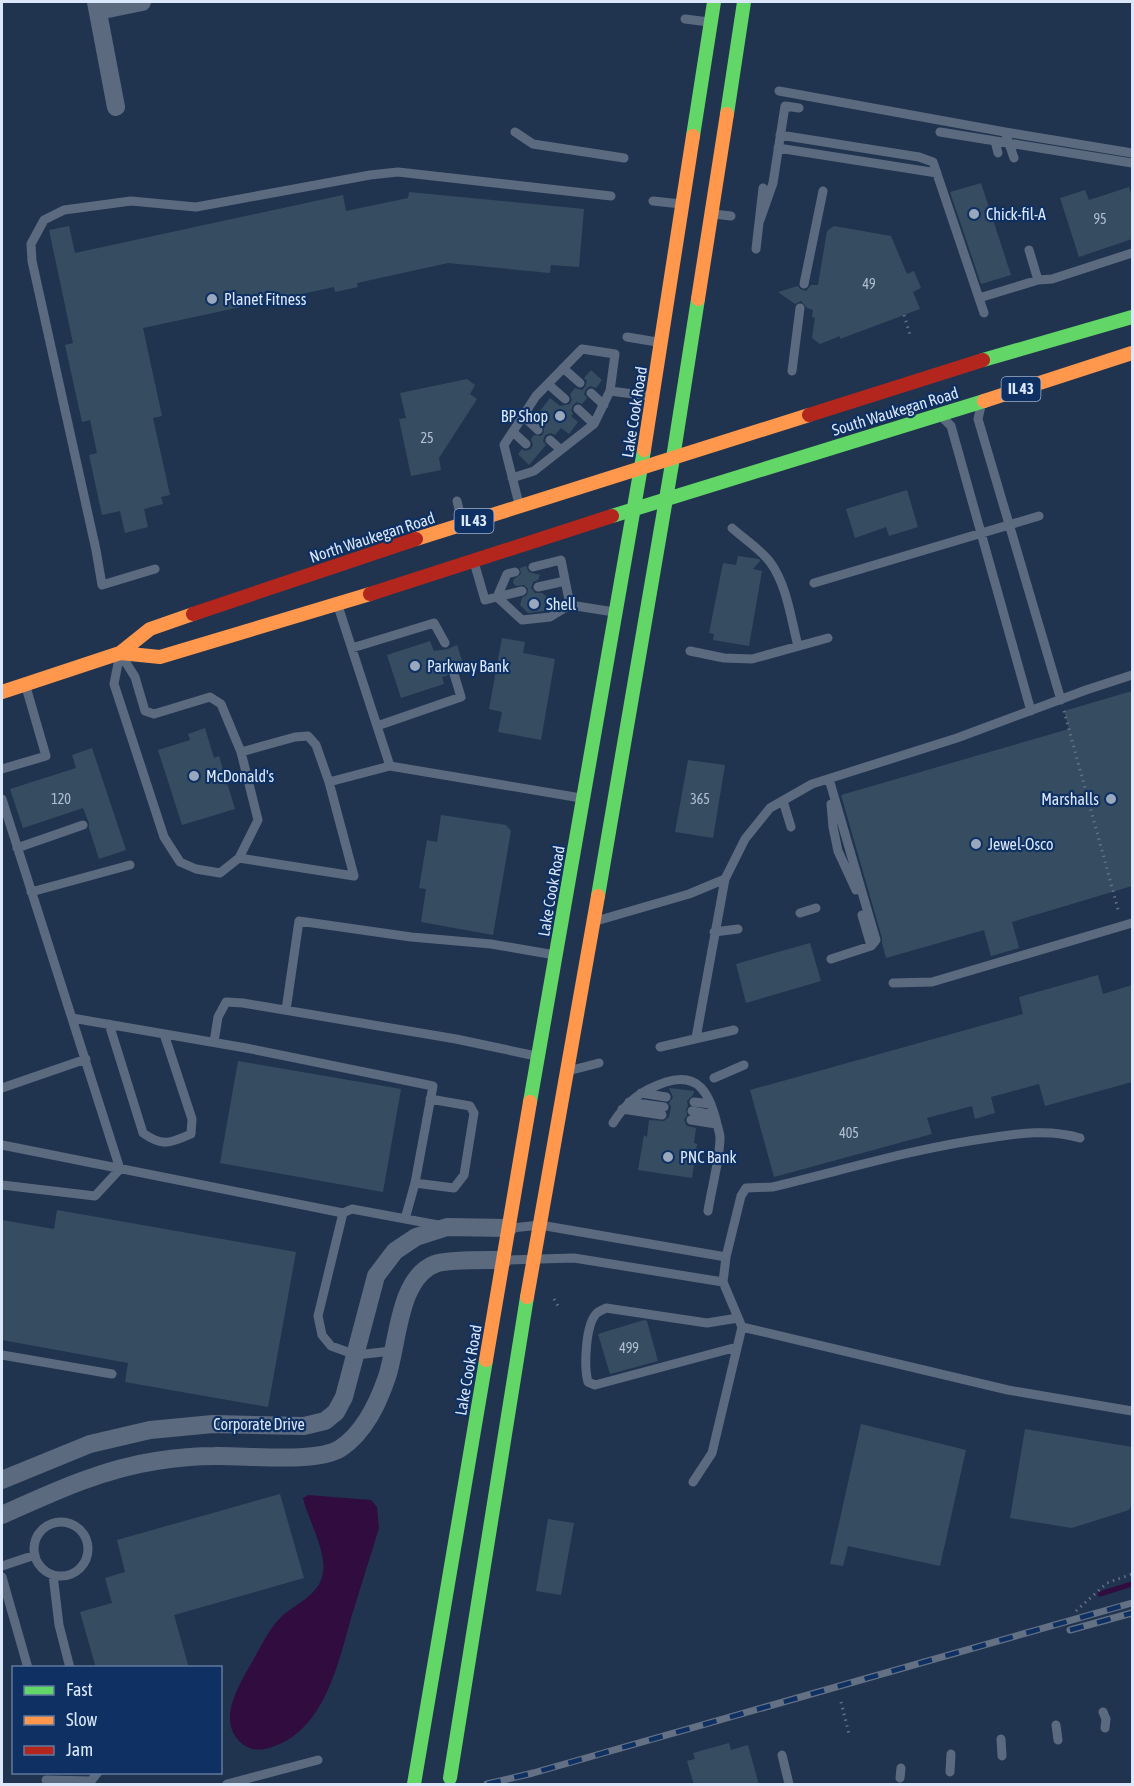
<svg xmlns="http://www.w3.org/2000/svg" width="1134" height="1786" font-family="'Asap Condensed',sans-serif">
<rect width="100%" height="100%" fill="#21344f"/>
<path fill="#300c3f" d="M308,1495L371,1500L377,1507L379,1528C370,1557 361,1586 352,1615C338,1663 325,1732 269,1748C258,1751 249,1750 240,1742C215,1718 243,1679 256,1655C263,1642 270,1628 281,1617C294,1605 317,1596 322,1577C329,1554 308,1521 303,1498Z"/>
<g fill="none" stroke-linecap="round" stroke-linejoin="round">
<path stroke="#300c3f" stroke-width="5" d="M1100,1594L1132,1584"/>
</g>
<path fill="#364d61" d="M981,183L1011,275L981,284L950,192Z
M1129,187L1132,197V239L1079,257L1060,198L1085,190L1089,200Z
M409,192L584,209L579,267L551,265L550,273L448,263L357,283L358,287L335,292L334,287L143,328L162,416L153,418L170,495L161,497L163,504L144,509L148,527L125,533L120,511L102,515L89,455L97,453L90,420L82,422L65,345L73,343L49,230L69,226L75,253L343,195L346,211L408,198Z
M834,226L891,236L907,274L914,271L921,288L913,292L920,309L840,339V336L820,344L812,338L815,318L812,317L813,310L807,308L801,301L795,304L778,292L798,286L800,289L806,291L811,285H818L827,231Z
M591,370L602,380L596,388L590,386L586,389L584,394L587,398L582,404L577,402L573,405L571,410L573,414L571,416L578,422L569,434L561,428L555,435L551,433L545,435L543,441L546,445L529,465L518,454L522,449L525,451L531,449L533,445L531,439L534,435L541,436L544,432L543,425L549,418L540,411L550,398L560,406L570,404L572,400L570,394L575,388L582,390L585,387L587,381L584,378Z
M467,379L475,385L470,394L477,399L439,458L441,470L411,476L399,419L406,418L400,393Z
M907,490L918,527L889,536L886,527L855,538L846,509Z
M738,556L759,559L760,561L753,569L762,571L749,646L713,640L714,634L709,633L723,563L736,565Z
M526,566L529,572L540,575L538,580L533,582L531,588L535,593H542L547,597L544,611L528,613L520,605L522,598L527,595L528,589L524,585L516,586L513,583L514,579L521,574L520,568Z
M502,638L525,642L523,653L555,659L541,740L498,732L502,712L489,709Z
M430,641L434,651L448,649L457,645L465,670L460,672L456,668H452L448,672L447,676L442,677L444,684L401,698L387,655Z
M1132,691V886L1012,922L1019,948L991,956L984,930L886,958L882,943V938L841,795L1069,729L1064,711Z
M205,728L214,758L219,756L235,809L182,825L158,750L190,740L188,734Z
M92,748L126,850L99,859L89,828V823L83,808L23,828L10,789L76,768L72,755Z
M688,760L725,765L713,838L675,832Z
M441,815L506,825L511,831L493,935L421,922L426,889L419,888L427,840L437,842Z
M810,943L821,981L746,1003L736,964Z
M1098,975L1103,994L1132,985V1082L1045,1106L1039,1084L991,1097L995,1113L975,1119L972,1106L927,1118L932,1134L774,1177L750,1090L1023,1014L1019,997Z
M238,1061L401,1089L383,1192L220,1163Z
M669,1088L694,1091L693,1095L687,1101L688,1106L686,1109L687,1115L684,1120L687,1126L696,1128L694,1143L697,1144L692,1178L638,1170L644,1135L647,1137L649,1120L664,1121L669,1117L671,1107L669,1103L673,1097Z
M57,1210L296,1252L268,1407L125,1382L128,1363L2,1340V1220L54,1229Z
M644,1320L647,1321L658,1361L610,1374L598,1334Z
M861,1424L966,1450L940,1566L848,1546L843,1566L830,1564Z
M1025,1429L1132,1447V1504L1129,1510L1072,1528L1010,1518Z
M280,1494L304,1578L174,1615L189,1668H96L80,1612L112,1603L105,1578L125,1572L117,1540Z
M548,1519L574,1523L561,1595L536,1591Z
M729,1743L731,1750L748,1745L759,1785H694L687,1761L695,1759L693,1753Z"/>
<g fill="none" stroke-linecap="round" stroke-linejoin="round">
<path stroke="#627084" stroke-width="3" stroke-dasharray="1.5 4.5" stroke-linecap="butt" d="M904,315L910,335
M1064,711L1119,913
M554,1299L558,1306
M1076,1611L1107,1583L1132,1574
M841,1702L849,1734"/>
<path stroke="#5c6a80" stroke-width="9" d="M685,19L709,22
M779,91L1005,132L1014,158
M515,132L533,144L624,158
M940,132L1132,163
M1005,132L1132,153
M780,135L919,157L933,162L984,313
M995,141L998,153
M778,148L937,173
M653,201L681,204
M713,214L731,216
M760,220L773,183L785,106L799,108
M756,249L763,188
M1029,250L1038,280
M804,284L823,191
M979,298L1038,280L1052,279L1132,253
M627,337L657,342
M563,368L580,383
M792,371L800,308
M548,384L565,399
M591,393L604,405
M981,406L978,419L1061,700
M578,409L594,424
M523,416L538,430
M944,419L951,426L1031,711
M513,432L526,444
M550,440L561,450
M512,478L534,471L594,424L610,391
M457,501L462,522
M519,504L504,445L536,396L582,349L615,354L610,391L649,396
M732,528C744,539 760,549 770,562C787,585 791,619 798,646
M474,562L485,600L497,597L522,620L550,617L570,605L614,612
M533,567L561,560L570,605
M155,569L102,585L96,550L32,261L31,244L44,220L64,210L131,201L196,207L370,175L398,172L611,196
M814,583L1039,516
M538,587L565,581
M497,597L507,574L515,572
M497,597L522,591
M338,606L390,766
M352,648L434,623L445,643
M690,651L724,658L752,659L828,638
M120,653L135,677L145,711L154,714L210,697L221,704L241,752L258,820L239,858L220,873L196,869L180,862L164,837L114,684Z
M377,726L461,697L454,674
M241,752L295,737L308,736L316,745L329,782L390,766L581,798
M2,769L46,756L26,687
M829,779L876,940L871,946L831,959
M2,799L120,1169L95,1196L2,1185
M783,801L791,827
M831,804L833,827L838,851L856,890
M17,848L83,825
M239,858L354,876L329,782
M31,892L130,865
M800,913L816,908
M862,915L871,946
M596,921L689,894L725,879L745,839L770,808L812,784L957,738L1086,690L1132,675
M714,932L738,929
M893,983L932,982L1132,923
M286,1010L299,921L411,937L491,944L555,955
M72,1018L246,1048L433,1086L415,1183L405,1219
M109,1024L143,1133C162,1147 171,1143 191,1134L192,1119L164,1034
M696,1038L725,879
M214,1042L218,1017L226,1002L243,1003L456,1039L536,1056
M660,1047L734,1030
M572,1070L599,1063
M714,1078L744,1065
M2,1088L86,1059
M641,1093L666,1097
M629,1102L664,1107
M694,1102L711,1104
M622,1109L662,1115
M692,1111L714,1115
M691,1120L716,1124
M613,1123C627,1101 642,1090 666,1082C699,1072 709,1094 716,1120C717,1126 720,1132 720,1138C720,1158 711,1191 708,1211
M1080,1138C1051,1129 1019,1133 989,1138C915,1148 844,1170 772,1187L746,1188L741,1196L726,1257L723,1282L742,1327L1008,1390L1132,1411
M2,1145L343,1213
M415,1183L454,1188L464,1175L474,1113L470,1106L430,1099
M512,1228L540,1225L726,1257
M506,1260L574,1258L723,1282
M737,1347L595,1385L588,1382C584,1368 585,1324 597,1313C599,1311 603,1310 606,1308L707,1323L738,1318
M392,1351L356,1355L331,1346L322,1335L318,1316L343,1213L352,1209L438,1225
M2,1355L112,1374
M693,1482L712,1453L742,1327
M34 1549a27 27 0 1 1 54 0a27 27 0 1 1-54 0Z
M2,1566L35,1555
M53,1575L59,1625L70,1668
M2,1577L28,1668
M1103,1712L1106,1719L1105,1728
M1056,1725L1058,1740
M1001,1739L1002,1756
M782,1755L789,1784
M950,1772L951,1754
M900,1778L901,1768
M46,1780L91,1781L98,1772
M227,1784L318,1760"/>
<path stroke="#5c6a80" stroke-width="18" d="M96,2L116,107
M98,11L142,2
M2,1480L90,1444L150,1430L213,1424L304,1426L325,1421L336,1412L344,1397L376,1276L395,1251L416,1237L447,1227L508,1228
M2,1515C51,1493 102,1469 156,1461C175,1458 196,1456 215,1456C245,1455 317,1464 341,1448C365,1432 378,1403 387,1377C398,1344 398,1278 435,1264C446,1259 489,1260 503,1260"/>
<path stroke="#63d668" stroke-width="14" d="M727,114L744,2
M693,136L714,2
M983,360L1132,317
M612,516L984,401
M598,896L673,458L698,299
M530,1102L644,450
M450,1778L527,1297
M414,1784L486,1360"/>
<path stroke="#ff974d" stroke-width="14" d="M698,299L727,114
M984,401L1132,353
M644,450L693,136
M416,539L809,415
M120,653L160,657L370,594
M2,692L120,653L150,629L193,614
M527,1297L598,896
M486,1360L530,1102"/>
<path stroke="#b3261e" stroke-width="14" d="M809,415L983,360
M370,594L612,516
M193,614L416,539"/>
<g stroke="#647185" stroke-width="7">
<path id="rail" d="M1070,1630L1132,1613
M487,1784L533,1773L1132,1603"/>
</g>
<use href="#rail" stroke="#0e3062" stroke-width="4.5" stroke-dasharray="14" stroke-linecap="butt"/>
</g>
<g fill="#9aa8be" stroke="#0e3062" stroke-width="2">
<circle cx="974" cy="214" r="6"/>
<circle cx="212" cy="299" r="6"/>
<circle cx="560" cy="416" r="6"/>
<circle cx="534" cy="604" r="6"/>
<circle cx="415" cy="666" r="6"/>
<circle cx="194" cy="776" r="6"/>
<circle cx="1111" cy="799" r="6"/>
<circle cx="976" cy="844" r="6"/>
<circle cx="668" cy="1157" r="6"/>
</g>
<g text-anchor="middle" stroke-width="4.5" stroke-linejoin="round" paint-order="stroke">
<g font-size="14" fill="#b2c0d4">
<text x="1100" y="224">95</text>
<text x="869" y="289">49</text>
<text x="427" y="443">25</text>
<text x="61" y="804">120</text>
<text x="700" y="804">365</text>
<text x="849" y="1138">405</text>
<text x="629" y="1353">499</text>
</g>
<g fill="#0e3062" stroke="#9eb0cc" stroke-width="1.5">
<rect x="1001.5" y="377" width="39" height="24" rx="4.5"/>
<rect x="454.5" y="509" width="39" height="24" rx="4.5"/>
</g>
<g font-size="15" font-weight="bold" fill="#dbe7fa">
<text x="1021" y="394">IL 43</text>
<text x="474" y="526">IL 43</text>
</g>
<g font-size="16" fill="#dbe7fa" stroke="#0e3062" text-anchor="start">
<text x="986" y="220">Chick-fil-A</text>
<text x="224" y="305">Planet Fitness</text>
<text x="548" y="422" text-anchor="end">BP Shop</text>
<text x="546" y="610">Shell</text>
<text x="427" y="672">Parkway Bank</text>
<text x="206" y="782">McDonald's</text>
<text x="1099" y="805" text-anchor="end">Marshalls</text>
<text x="988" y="850">Jewel-Osco</text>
<text x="680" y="1163">PNC Bank</text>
</g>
<g font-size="16" fill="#dbe7fa" stroke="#0e3062">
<text transform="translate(895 411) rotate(-17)" y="6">South Waukegan Road</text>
<text transform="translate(634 412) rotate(-81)" y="6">Lake Cook Road</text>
<text transform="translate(372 537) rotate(-18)" y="6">North Waukegan Road</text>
<text transform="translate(551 891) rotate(-80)" y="6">Lake Cook Road</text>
<text transform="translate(468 1370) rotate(-80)" y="6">Lake Cook Road</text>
<text x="259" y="1430">Corporate Drive</text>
</g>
</g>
<rect width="1134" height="1786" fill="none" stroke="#dbe7fa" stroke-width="6"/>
<rect x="12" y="1666" width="210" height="108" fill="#0e3062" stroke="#60799f" stroke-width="1.5"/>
<rect x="24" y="1686" width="30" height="9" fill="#63d668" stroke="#60799f" stroke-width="1.5"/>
<text x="66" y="1696" font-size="18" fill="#dbe7fa">Fast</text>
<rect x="24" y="1716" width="30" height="9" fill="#ff974d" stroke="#60799f" stroke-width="1.5"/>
<text x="66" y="1726" font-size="18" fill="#dbe7fa">Slow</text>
<rect x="24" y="1746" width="30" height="9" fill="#b3261e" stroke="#60799f" stroke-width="1.5"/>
<text x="66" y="1756" font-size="18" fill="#dbe7fa">Jam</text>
</svg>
